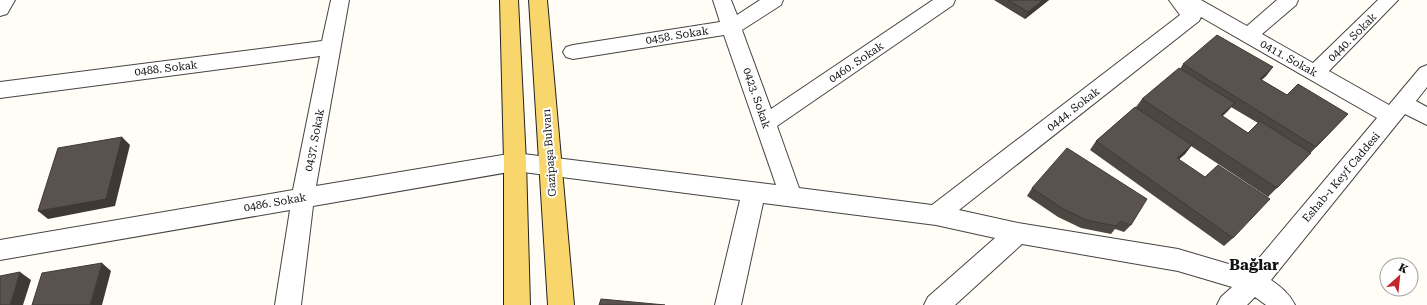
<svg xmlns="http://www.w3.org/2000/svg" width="1427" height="305" font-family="'Roboto Serif',serif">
<rect width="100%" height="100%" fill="#fffdf5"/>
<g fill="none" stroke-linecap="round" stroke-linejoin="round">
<g stroke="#444" stroke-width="2">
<path id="minor" d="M0,0H15L7,14L0,16Z
M331,0H349L316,186L515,153L776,185L724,35L573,59L566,57L563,52L566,47L573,45L720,22L713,0H731L737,15L760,0H783L781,5L742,30L771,109L933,0H955L953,5L777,126L799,188L932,205L1180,15L1169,0H1201L1247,26L1277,0H1298L1296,5L1262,34L1313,63L1378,0H1398L1329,71L1389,105L1420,68L1427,65V87L1416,101L1427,107V125L1405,114L1271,280C1281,287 1289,293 1295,305H1266L1255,297L1247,305H1217L1221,297L1232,287L1178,271L1022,244L955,305H924L928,297L995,238L936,225L763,203L741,305H715L740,200L515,171L313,206L301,305H275L290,210L0,260V240L293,190L320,56L0,98V82L322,41ZM1201,17L1377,118L1249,270L1178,249L1018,223L959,210L1199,21Z"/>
</g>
<g stroke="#222" stroke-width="2">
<path id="major" d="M500,0H518L526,162L530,305H504V162Z
M529,0H547L574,305H548Z"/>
</g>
<use href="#minor" fill="#fff" fill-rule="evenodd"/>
<use href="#major" fill="#f9d66b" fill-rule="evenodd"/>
</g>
<path fill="#4d4742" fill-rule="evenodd" d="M994,0H1049L1025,19Z
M1183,64L1273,67L1266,76L1261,80L1287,95L1348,114L1268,197L1191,146L1185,154L1179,159L1233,238L1224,246L1090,150L1096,141L1136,107L1142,99L1180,69ZM1231,107L1258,123L1248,133L1222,116Z
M1032,188L1131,225L1124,232L1115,229L1111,234L1081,228L1058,217L1027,196Z"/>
<path fill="#3f3936" d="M1043,0H1049L1025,19L1028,12Z
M1273,67L1266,76L1253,88L1260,79Z
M1235,103L1227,112L1213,125L1221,115Z
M122,137L130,145L115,206L48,219L38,211Z
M1192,145L1185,154L1170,167L1177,158Z
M102,263L111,271L102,305H90Z
M20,272L31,280L23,305H10Z"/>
<path fill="#5a524d" stroke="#3f3936" d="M1008,0H1043L1028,12Z
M1217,35L1273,67L1260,79L1287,95L1298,84L1348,114L1316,147L1183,64Z
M1179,68L1235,103L1221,115L1248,133L1260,121L1311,153L1277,188L1142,99Z
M1135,107L1192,145L1177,158L1205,177L1218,165L1270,199L1233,238L1096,141Z
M122,137L106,199L38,211L58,148Z
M1067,148L1147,199L1131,225L1121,221L1116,226L1086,220L1063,209L1032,188Z
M102,263L90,305H32L42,273Z
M20,272L10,305H0V276Z
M601,299L665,305H599Z"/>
<g text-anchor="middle" stroke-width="4" stroke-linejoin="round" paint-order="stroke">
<g font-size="11" fill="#111" stroke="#fff">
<text transform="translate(677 35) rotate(-9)" y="4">0458. Sokak</text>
<text transform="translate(1352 37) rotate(-45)" y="4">0440. Sokak</text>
<text transform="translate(1289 58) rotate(29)" y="4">0411. Sokak</text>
<text transform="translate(856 62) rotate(-34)" y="4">0460. Sokak</text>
<text transform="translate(166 68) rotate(-7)" y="4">0488. Sokak</text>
<text transform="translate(757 98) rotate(71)" y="4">0423. Sokak</text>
<text transform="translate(1073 109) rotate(-38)" y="4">0444. Sokak</text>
<text transform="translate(314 140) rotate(-79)" y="4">0437. Sokak</text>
<text transform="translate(549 153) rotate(-94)" y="4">Gazipaşa Bulvarı</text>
<text transform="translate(1341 177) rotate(-50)" y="4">Eshab-ı Keyf Caddesi</text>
<text transform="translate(275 202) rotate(-10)" y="4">0486. Sokak</text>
</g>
<g font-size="15" font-weight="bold" fill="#111" stroke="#fff">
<text x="1254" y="270">Bağlar</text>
</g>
</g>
<g transform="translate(1399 277) rotate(27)"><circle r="19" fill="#ffffff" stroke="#a0a0a0"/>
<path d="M0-3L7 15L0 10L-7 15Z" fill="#c4262e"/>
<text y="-6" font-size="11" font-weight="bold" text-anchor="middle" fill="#111111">K</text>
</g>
</svg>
